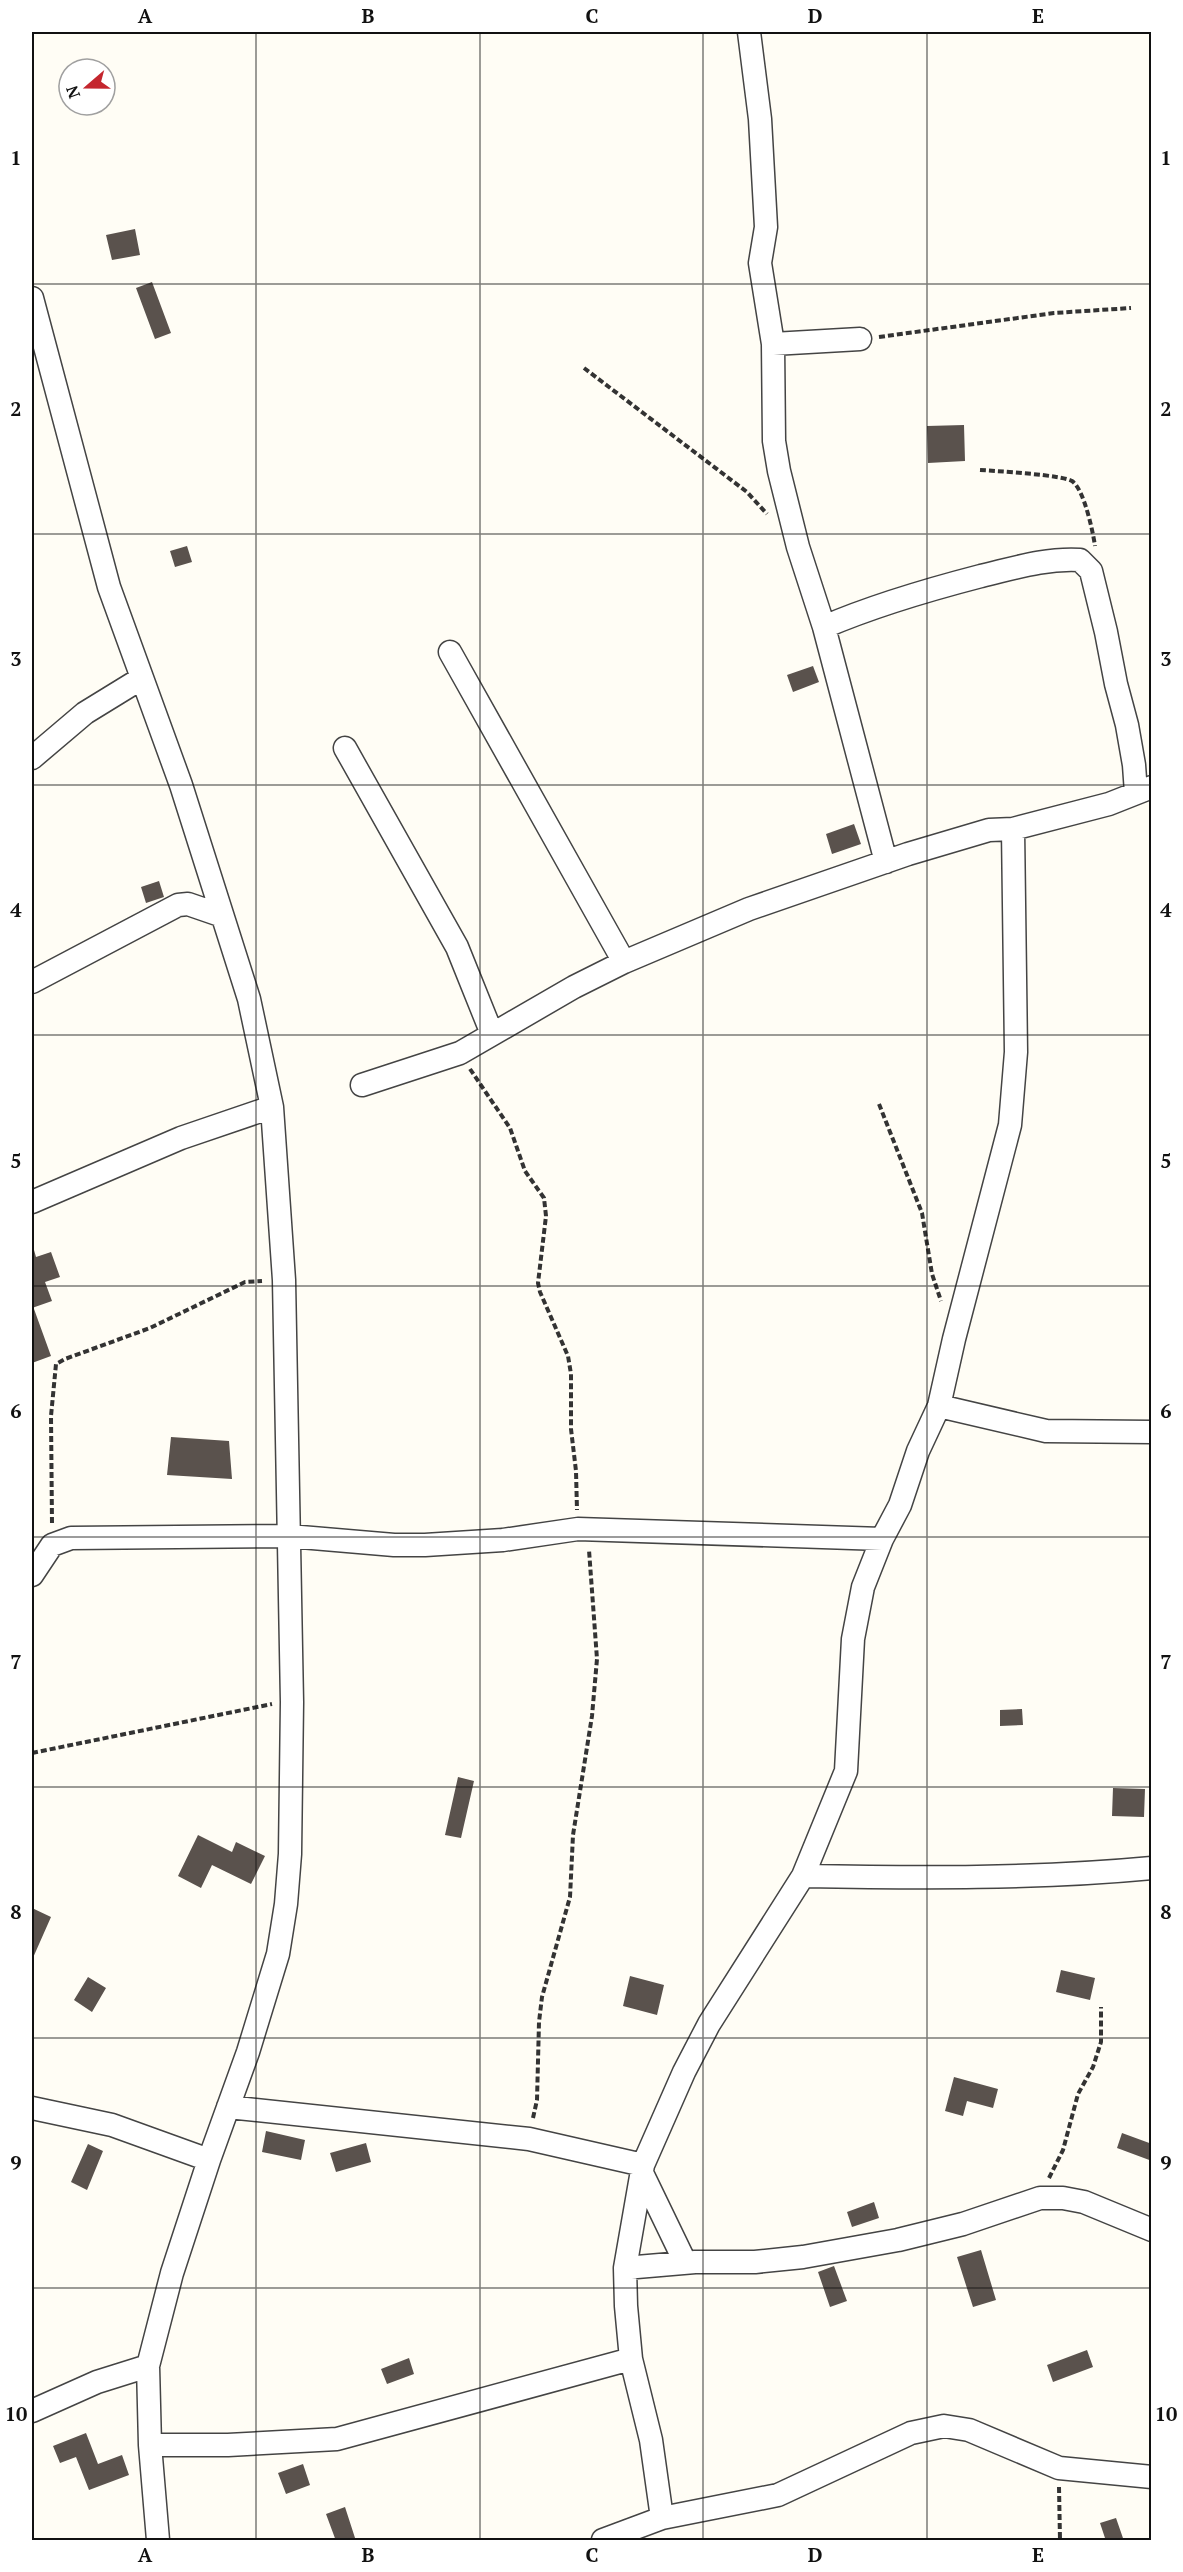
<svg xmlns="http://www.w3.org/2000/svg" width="1183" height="2572" font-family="'PT Serif',serif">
<rect width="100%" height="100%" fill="#fffdf5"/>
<path fill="#5a524d" d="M135,229L140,255L112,260L106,235Z
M152,282L171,333L155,339L136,288Z
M964,425L965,461L928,463L927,426Z
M187,546L192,562L175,567L170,551Z
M813,666L819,682L793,692L787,675Z
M854,824L861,844L832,854L826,834Z
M159,881L164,897L146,903L141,887Z
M32,1250H34L36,1257L51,1252L60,1277L45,1282L52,1301L32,1308Z
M32,1309H34L51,1356L32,1363Z
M171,1437L229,1441L232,1479L167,1475Z
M1022,1709L1023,1725L1000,1726V1710Z
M458,1777L474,1781L461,1838L445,1835Z
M1113,1788L1145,1789L1144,1817L1112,1816Z
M198,1835L232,1852L236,1842L265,1856L251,1884L212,1865L201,1888L178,1876Z
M32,1908L51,1917L32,1960Z
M1061,1970L1095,1978L1090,2000L1056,1992Z
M630,1976L664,1985L657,2015L623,2006Z
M88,1977L106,1988L92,2012L74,2000Z
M954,2077L998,2089L993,2108L967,2101L963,2116L945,2111Z
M266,2131L305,2140L301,2160L262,2152Z
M1122,2133L1152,2144V2161L1117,2148Z
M366,2143L371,2162L336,2172L330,2153Z
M88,2144L103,2151L87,2190L71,2182Z
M874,2202L879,2218L852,2227L847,2212Z
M981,2250L996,2300L973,2307L957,2257Z
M834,2266L847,2301L830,2307L818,2272Z
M1087,2350L1093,2367L1053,2382L1047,2365Z
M409,2358L414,2374L387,2384L381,2369Z
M86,2433L98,2464L122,2455L129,2475L89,2490L76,2457L60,2463L53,2446Z
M303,2464L310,2485L286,2494L278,2473Z
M345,2507L356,2541H336L326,2514Z
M1116,2518L1124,2541H1106L1100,2523Z"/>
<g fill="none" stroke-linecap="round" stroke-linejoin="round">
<g stroke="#444" stroke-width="25">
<path id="minor" d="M749,32L760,119L766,227L760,263L773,344L774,441L779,471L798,547L824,627L886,862
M32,298L109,587L181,785L249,999L272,1107L284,1280L292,1702L290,1854L286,1904L278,1954L248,2052L209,2160L172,2273L148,2366L150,2445L158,2540
M773,344L860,339
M824,627C875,605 927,590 981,576C1015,568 1045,558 1080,560L1091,571L1106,632L1116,684L1127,725L1134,765L1136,793
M450,652L624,962
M345,748L457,947L492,1034
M32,758L85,713L142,678
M32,982L178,905L188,904L220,915
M362,1085L460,1053L574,987L624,962L749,909L908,854L989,830L1013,829L1109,804L1152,787
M32,1202L181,1138L272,1107
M939,1406L1046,1431L1152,1432
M32,1575L52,1545L71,1538L289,1536L394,1545H425L503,1540L578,1529L882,1539
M803,1876C919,1878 1036,1879 1152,1868
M228,2107L529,2139L643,2165
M32,2108L112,2125L209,2160
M642,2173L685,2262
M625,2268L695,2262H755L803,2257L898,2240L963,2224L1040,2198H1063L1084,2202L1152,2230
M32,2411L97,2382L148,2366
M150,2445H228L337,2439L631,2359
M662,2518L651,2440L631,2359L626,2306L625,2268L643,2165L684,2072L709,2024L803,1876L846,1771L853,1639L863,1587L882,1539L900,1505L918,1451L939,1406L954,1339L1010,1125L1016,1052L1013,829
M603,2540L662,2518L778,2495L911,2433L944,2426L969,2430L1059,2468L1152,2477"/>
</g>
<path stroke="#333" stroke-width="4" stroke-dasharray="6 3" stroke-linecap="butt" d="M879,337L1054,313L1131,308
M584,368L747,492L767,514
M980,470C996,471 1063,475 1072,481C1084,489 1093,532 1095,546
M470,1069L510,1128L525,1171L544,1198L546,1216L538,1283L540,1292L568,1356L571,1374V1429L576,1471L577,1510
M879,1104L922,1213L932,1274L941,1301
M52,1523L51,1416L56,1364L65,1359L150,1328L245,1282L262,1281
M32,1753L272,1704
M533,2118L537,2100L539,2022L542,1997L570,1897L573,1835L592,1716L597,1659L589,1550
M1049,2178L1063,2150L1078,2094L1093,2067L1101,2042V2007
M1059,2487L1060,2540"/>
<use href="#minor" stroke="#fff" stroke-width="22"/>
</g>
<path fill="none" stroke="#111" stroke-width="1.5" stroke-opacity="0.55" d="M256,32V2540M480,32V2540M703,32V2540M927,32V2540M32,284H1152M32,534H1152M32,785H1152M32,1035H1152M32,1286H1152M32,1537H1152M32,1787H1152M32,2038H1152M32,2288H1152"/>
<rect width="1183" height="2572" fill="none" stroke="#ffffff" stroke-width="66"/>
<g transform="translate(87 87) rotate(250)"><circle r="28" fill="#ffffff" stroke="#a0a0a0" stroke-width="1.5"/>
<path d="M0-4.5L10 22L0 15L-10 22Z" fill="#c4262e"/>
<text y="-9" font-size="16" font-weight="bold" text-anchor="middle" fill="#111111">N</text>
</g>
<rect x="33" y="33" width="1117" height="2506" fill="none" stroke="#111" stroke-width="2"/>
<g font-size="20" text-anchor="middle" font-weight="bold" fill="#111">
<text x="145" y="23">A</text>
<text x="368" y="23">B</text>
<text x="592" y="23">C</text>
<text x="815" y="23">D</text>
<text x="1038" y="23">E</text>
<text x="16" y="165">1</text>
<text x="1166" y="165">1</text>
<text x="16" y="416">2</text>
<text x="1166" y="416">2</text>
<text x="16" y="666">3</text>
<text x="1166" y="666">3</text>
<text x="16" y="917">4</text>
<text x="1166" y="917">4</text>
<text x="16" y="1168">5</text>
<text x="1166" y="1168">5</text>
<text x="16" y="1418">6</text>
<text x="1166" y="1418">6</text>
<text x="16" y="1669">7</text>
<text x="1166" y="1669">7</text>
<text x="16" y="1919">8</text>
<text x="1166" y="1919">8</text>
<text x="16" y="2170">9</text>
<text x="1166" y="2170">9</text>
<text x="16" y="2421">10</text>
<text x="1166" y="2421">10</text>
<text x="145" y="2562">A</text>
<text x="368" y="2562">B</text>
<text x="592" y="2562">C</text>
<text x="815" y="2562">D</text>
<text x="1038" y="2562">E</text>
</g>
</svg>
